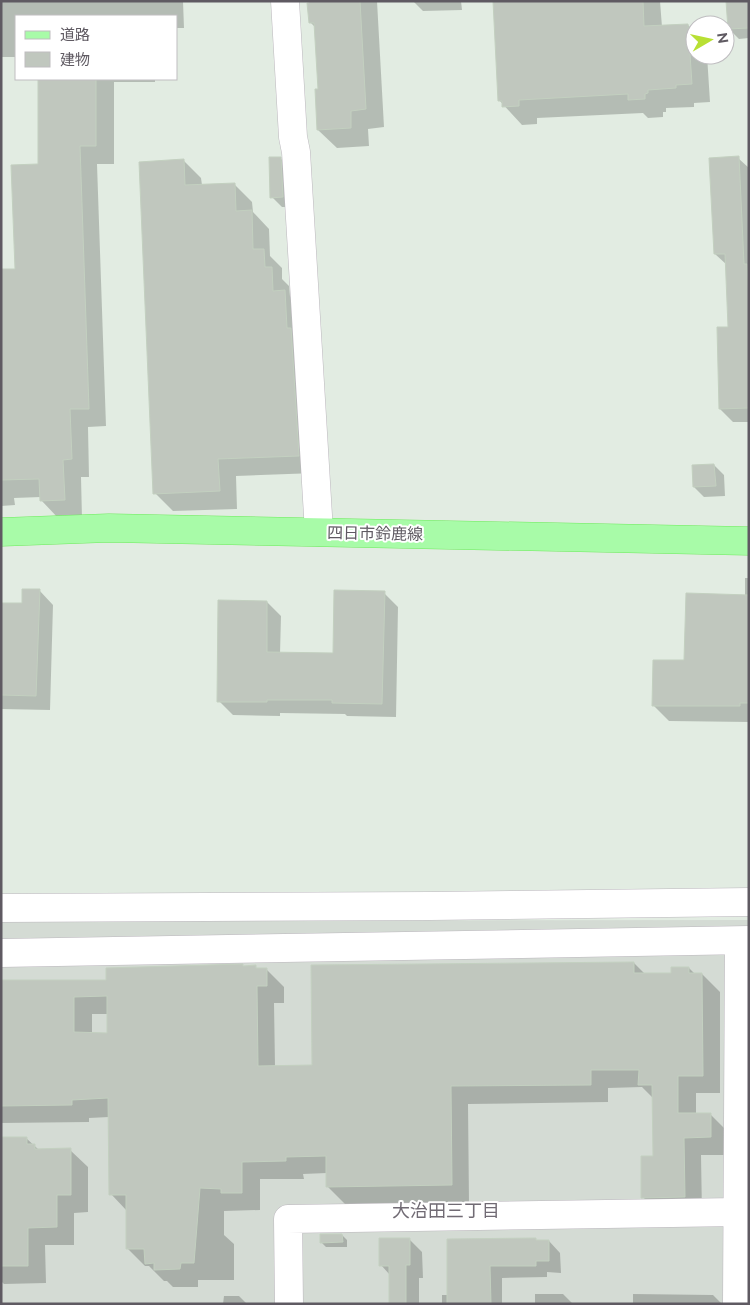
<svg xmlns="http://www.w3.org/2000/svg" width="750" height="1305" font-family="Raleway,'Noto Sans JP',sans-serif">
<rect width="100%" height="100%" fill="#e2ece2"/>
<path fill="#d4dbd4" d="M749,920V1304H1V921Z"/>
<path fill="#0003" fill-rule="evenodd" d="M1,1H183L184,28H176V16H16V57H1Z
M310,1H377L384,127L368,129L369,146L337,148L318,130L319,90L316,28L310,22Z
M413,1H461L462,10L423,11Z
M494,1H660L662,27L688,25L695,32V55H707L710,102L694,103V107L666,108V112H663V117L648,118L643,113L537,118V124L522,125L499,100Z
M749,1V38L739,39L729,29Z
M39,79H155V82H114V164H97L106,426L88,427L89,477H81L82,518L59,519L41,500V497L14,498L15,505L1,506V271L16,270L40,166Z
M280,158L290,168L293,207H282L272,197Z
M738,158L749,168V422H733L720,409L730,328L727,265L715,254Z
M183,160L201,178L202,185L234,184L252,202L253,212L269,229L270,256L282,268V279L289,286L290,296L303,310L316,473L236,476L237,509L173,511L155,493Z
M714,465L724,475L725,496L704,497L694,487Z
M745,578H749V722L669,721L653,705L686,662L745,596Z
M39,590L53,605L50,710L1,709V604H23Z
M384,593L398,607L396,717L347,716L345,714L280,713V716L233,715L219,701L267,602L281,616L280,654H334Z
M634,963L645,974H672L689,968L695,974H702L720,992V1093H696V1114H710L728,1132V1155H701L702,1214L660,1215L643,1197L654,1157L653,1098L642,1087L608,1088V1102L468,1104L469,1203L345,1204L327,1186V1173L303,1174L304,1179H260V1210L224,1211V1235L234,1244V1280H198V1287H173L167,1281H164L149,1266H145L127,1248V1211L111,1194L109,1117L89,1118V1122L1,1123V981H108L244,967H255L258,969H266L284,987V1003H274L275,1067L313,1066ZM92,1014H108L109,1034H92Z
M26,1138L39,1150H70L88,1167V1212L74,1213V1245H45L46,1283L4,1284L1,1281V1139Z
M342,1235L347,1240V1247H326L321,1242Z
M409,1239L422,1252L423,1278H419V1304H390V1275L381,1265Z
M448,1240L549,1241L560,1253L561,1273L547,1272V1277L502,1278V1304H442V1295H448Z
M535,1294H563L573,1304H535Z
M633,1294L713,1295L722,1304H633Z
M224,1296H239L247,1304H223Z"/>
<path fill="#c0c7be" stroke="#c3d0c0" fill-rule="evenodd" d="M309,1H360L366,109L351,111V128L317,130L315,89H318L314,23H309L307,3H309Z
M493,1H643L644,26L688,24L692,84L676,85V88L648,90V93L645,94V99L628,100V94L519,100V106L502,107V101H498Z
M726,1H749V28L728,29Z
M38,79H96V146H80L89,409H70L72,459L63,460L65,500L40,501L39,479L1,480V269H15L11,165L38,164Z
M739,156L744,264H747L749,304V408L719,409L717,327H728L725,254H714L709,158Z
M269,157H281L283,197L270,198Z
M184,159L185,185L235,183L236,211L252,210L253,249H264L265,267H272L273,291L285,290L287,328H291L299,456L218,459L220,491L153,494L139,162Z
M714,464L716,486L693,487L692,465Z
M22,589H40L36,696L1,695V603H22Z
M334,590L385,591L382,704L332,703V700H267V702H217L218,600L267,601V652L333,653Z
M686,593L749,595V703H740V706H652L653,660H684Z
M634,962V973H671V967H689V973H702L703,1076H678V1113H711V1137L684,1138L685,1197L641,1198V1156H653L652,1085H638L639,1070H591V1085L451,1086L452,1185L326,1187V1156L286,1157V1161L242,1162V1193H221V1189L200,1188L194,1263H181L180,1269L154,1270V1263L145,1264L144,1249H126V1195H109L108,1098L72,1100V1105L1,1106V980H106V968L243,964V966L256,965V968H267V986H257L258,1066L312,1065L311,965ZM107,996V1033L74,1032V997Z
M1,1137H27V1144H35V1149L71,1148V1195H57V1227L28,1228V1266H1Z
M320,1234H342L343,1242L320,1243Z
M379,1238H410V1265H406V1304H389V1266H379Z
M536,1238V1240H549V1261H536V1266H490L491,1304H447V1239Z"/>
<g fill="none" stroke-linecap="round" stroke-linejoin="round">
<g stroke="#bcb7be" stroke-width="29">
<path id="minor" d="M285,1L293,137L296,152L319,532
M1,908L431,906L749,902
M1,953L749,940
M289,1304L288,1219L737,1212
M737,1304L739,941"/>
</g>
<g stroke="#6eea5d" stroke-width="29">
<path id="major" d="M1,532L109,528L749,541"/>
</g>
<use href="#minor" stroke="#fff" stroke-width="28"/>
<use href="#major" stroke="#a8fba8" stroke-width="28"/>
</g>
<g text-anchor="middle" stroke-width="4" stroke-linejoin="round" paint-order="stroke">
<g font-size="16" fill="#5f5a62" stroke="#fff">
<text transform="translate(375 533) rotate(1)" y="6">四日市鈴鹿線</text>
</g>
<g font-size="18" fill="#716b74" stroke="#fff">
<text x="446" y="1217">大治田三丁目</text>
</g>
</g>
<rect width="750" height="1305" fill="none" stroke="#5f5a62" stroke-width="5"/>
<rect x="15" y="15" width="162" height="65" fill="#ffffff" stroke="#bfbdc0"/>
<rect x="25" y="31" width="25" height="8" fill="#a8fba8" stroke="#bfbdc0"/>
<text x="60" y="40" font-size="15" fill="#5f5a62">道路</text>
<rect x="25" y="52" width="25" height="15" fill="#c0c7be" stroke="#bfbdc0"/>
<text x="60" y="65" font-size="15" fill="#5f5a62">建物</text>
<g transform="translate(710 40) rotate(81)"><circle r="24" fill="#ffffff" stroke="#bfbdc0"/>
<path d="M0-4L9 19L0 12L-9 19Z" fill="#b8e034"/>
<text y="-8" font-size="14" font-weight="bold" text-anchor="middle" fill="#5f5a62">N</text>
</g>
</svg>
